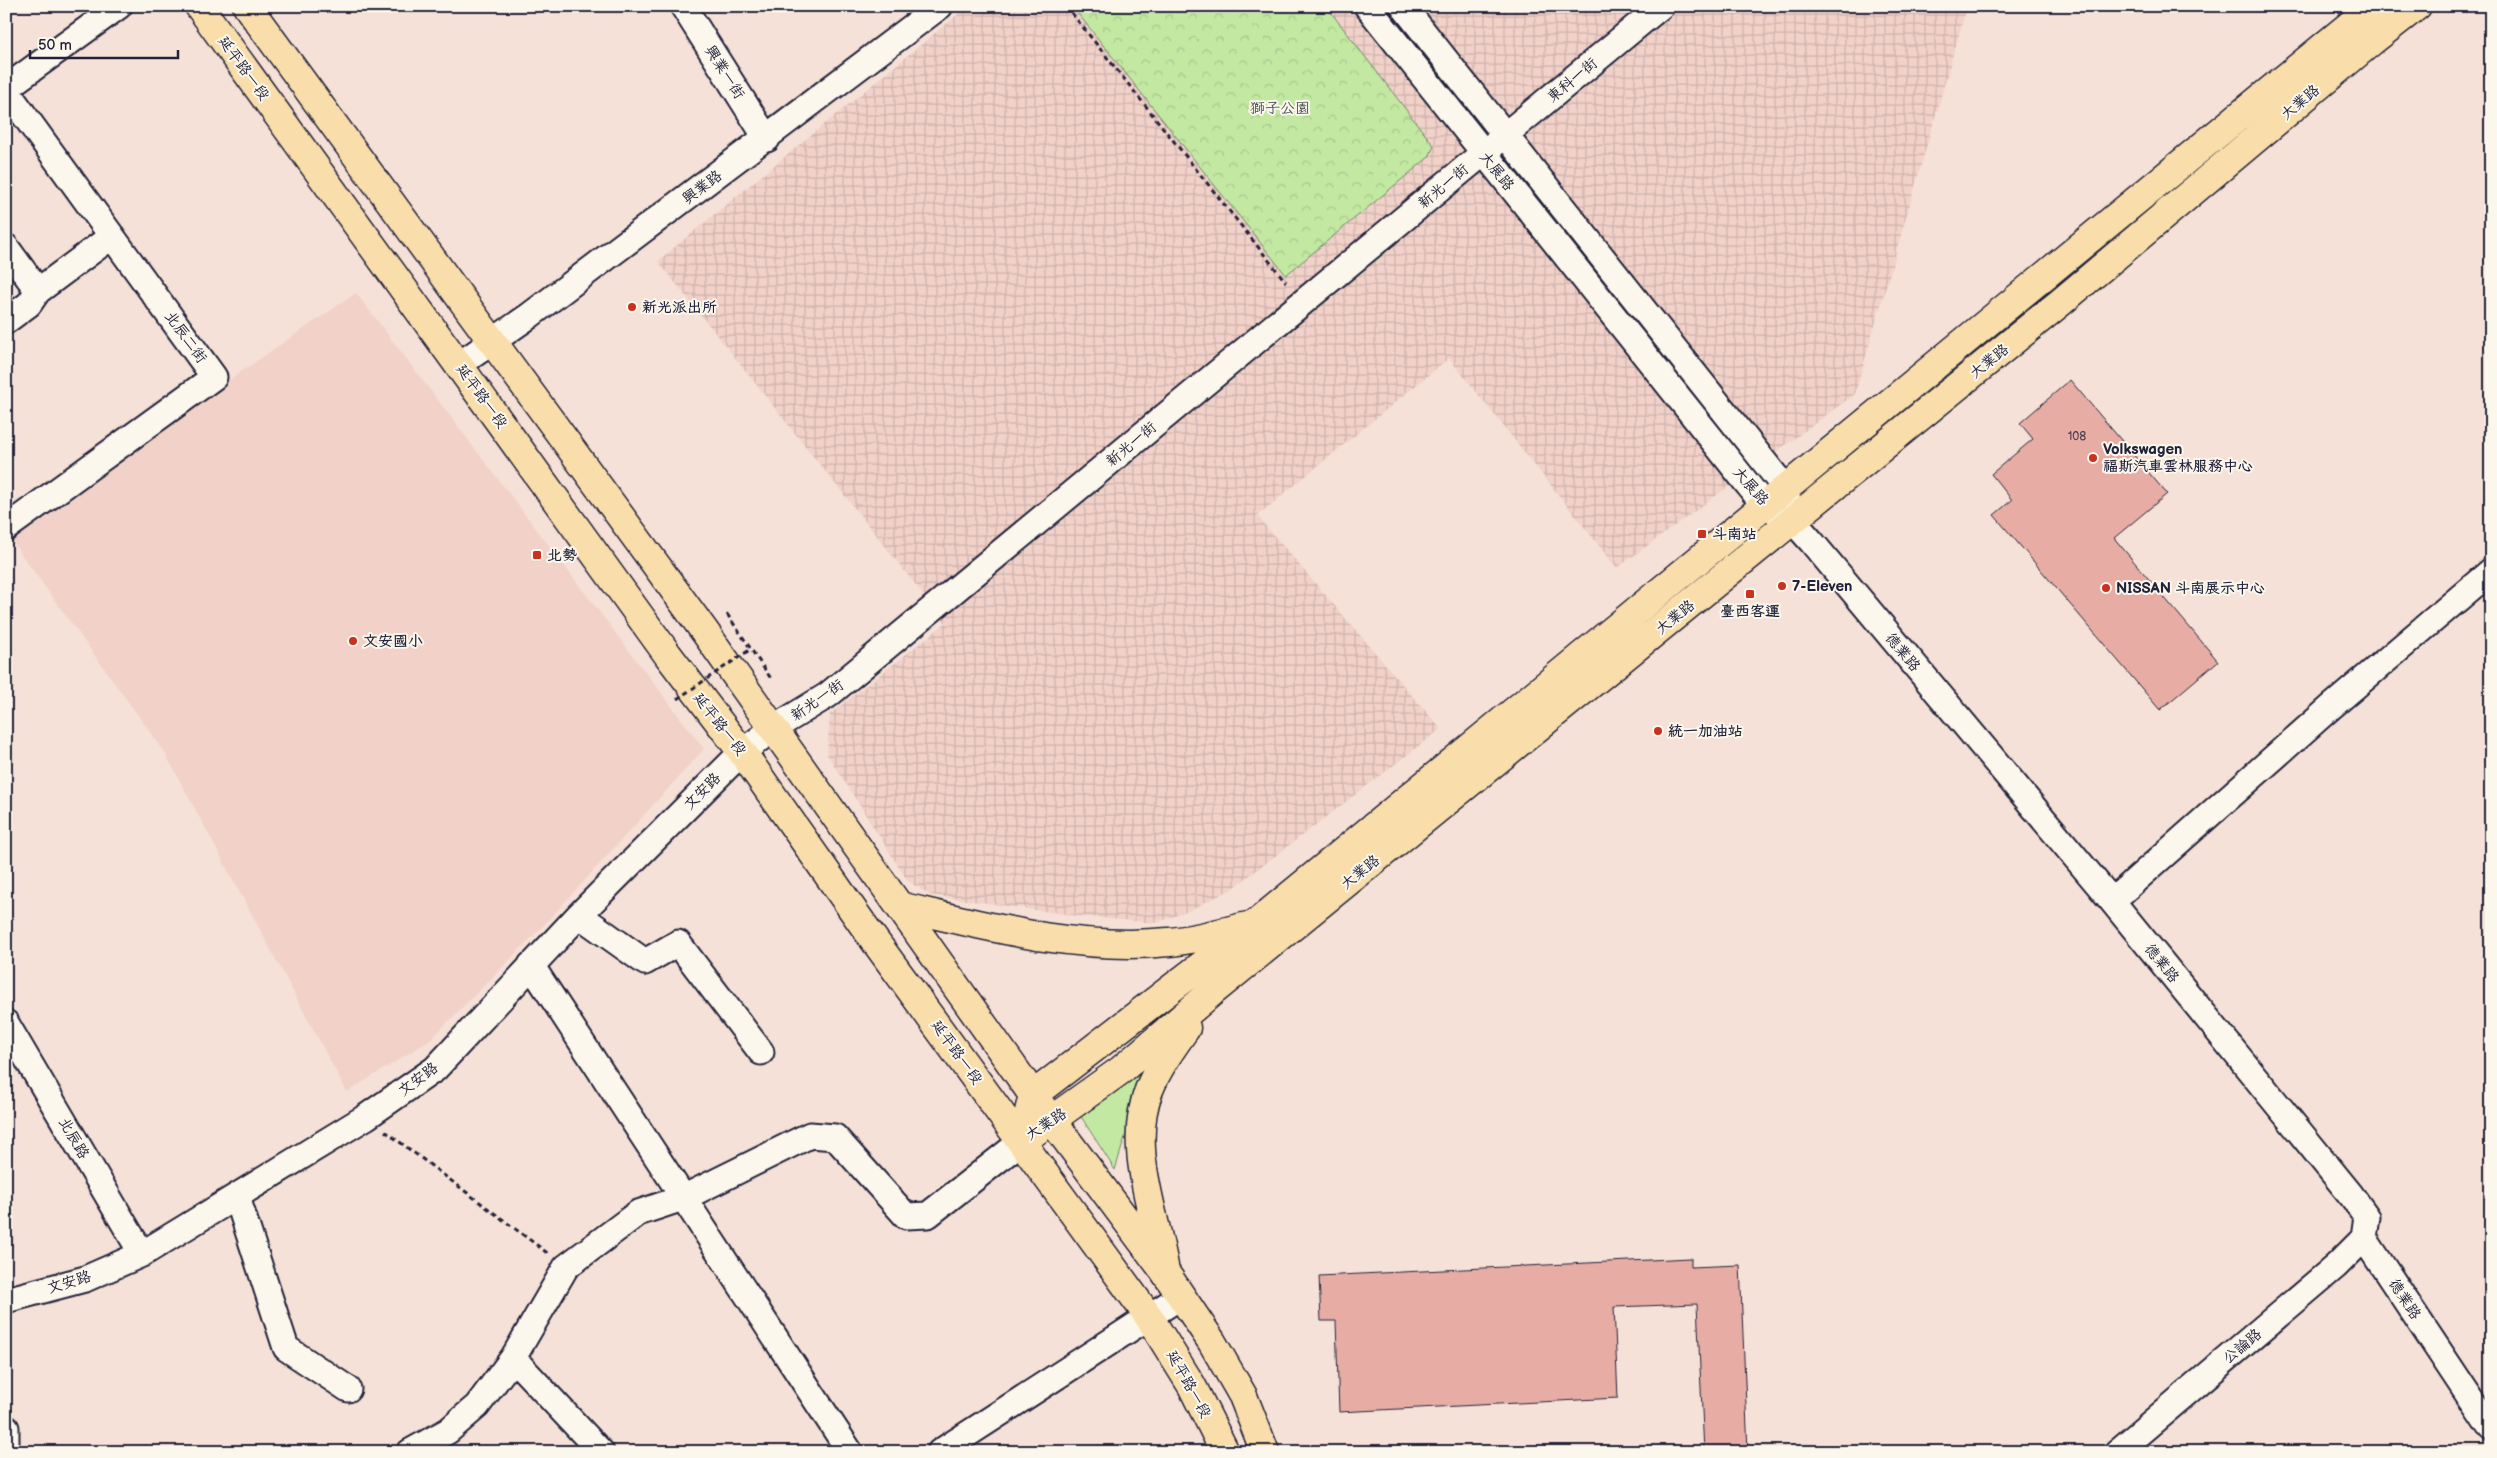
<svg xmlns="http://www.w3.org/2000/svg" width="2497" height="1458" font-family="'Balsamiq Sans','LXGW WenKai TC',sans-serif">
<defs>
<pattern id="industrial-grid" width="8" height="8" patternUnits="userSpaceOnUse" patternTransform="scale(1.25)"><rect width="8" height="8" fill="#f1d1c8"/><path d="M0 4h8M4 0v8" fill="none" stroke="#ceb3ad"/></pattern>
<pattern id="park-crowns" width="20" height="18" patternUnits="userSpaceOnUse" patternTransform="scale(1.25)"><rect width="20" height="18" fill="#c2e8a2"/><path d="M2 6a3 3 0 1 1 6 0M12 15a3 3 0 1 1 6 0" fill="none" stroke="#a6c78c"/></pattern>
</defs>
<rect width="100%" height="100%" fill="#f5e1d7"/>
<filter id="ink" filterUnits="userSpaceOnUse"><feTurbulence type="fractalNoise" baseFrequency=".02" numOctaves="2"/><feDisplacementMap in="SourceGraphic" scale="10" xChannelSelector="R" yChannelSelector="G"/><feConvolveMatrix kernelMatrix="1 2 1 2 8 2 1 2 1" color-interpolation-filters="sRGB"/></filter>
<g filter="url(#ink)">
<path fill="#f1d1c8" d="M356,293L704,749L542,927L430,1040L347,1092L164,751L6,533Z"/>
<path fill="url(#industrial-grid)" d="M968,6H1967L1855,394L1617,568L1449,358L1257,516L1441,729L1232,889L1190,910L1156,923L1078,916L930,895L908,881L827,754L830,714L946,623L658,261Z"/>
<path fill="#c2e8a2" stroke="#72856e" d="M1147,1064L1115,1170L1080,1115Z"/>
<path fill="url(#park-crowns)" stroke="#72856e" d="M1072,6H1326L1434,146L1429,157L1286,275Z"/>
<path fill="#e7ada5" stroke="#22223b" d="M2070,380L2167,494L2114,538L2218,661L2160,710L1994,515L2012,500L1991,474L2033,439L2020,423Z
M1691,1258V1267L1740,1265L1748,1452H1704L1697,1304L1614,1307L1618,1398L1339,1412L1336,1321H1321L1319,1276Z"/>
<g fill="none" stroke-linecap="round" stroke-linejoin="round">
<g stroke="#22223b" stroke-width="29">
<path id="minor" d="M683,6L767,139
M1367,6L1765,506L1793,521L1811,541L2112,901L2351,1195L2367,1217L2364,1238L2491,1429
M1403,6L1785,488L1790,509
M6,88L119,6
M6,90L214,377L6,528
M6,247L38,291
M6,321L29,304L38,291L112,236
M460,364L529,316L940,6
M2112,901L2331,707L2491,571
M579,915L645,962L678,943L761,1052
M531,965L850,1452
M6,1023L142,1254
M237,1197L286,1348L348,1389
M6,1300L85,1279L142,1254L366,1117L435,1069L579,915L742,752L774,728L828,695L1661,6
M513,1358L601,1452
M6,1428V1445
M410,1452L448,1431L477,1406L513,1358L566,1267L638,1213L683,1198L810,1135L835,1137L906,1216L928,1215L1022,1141
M940,1452L1181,1296
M2117,1452L2336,1266L2364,1238"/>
</g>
<g stroke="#22223b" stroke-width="31">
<path id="major" d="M199,6L668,655L742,752L864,926L1149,1317L1192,1386L1225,1452
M247,6L705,632L1033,1095L1165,1272L1212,1342L1243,1396L1265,1452
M899,906C989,927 1077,951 1169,942C1195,940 1222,932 1248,926
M1022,1141L1121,1070L1212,992L2061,302L2372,41L2417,6
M1022,1141L1033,1095L1254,925L2373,6
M1164,1266C1154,1210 1127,1146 1149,1090C1158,1067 1172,1048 1186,1028"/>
</g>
<path stroke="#22223b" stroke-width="3" stroke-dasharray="5 4" stroke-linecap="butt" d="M1066,6L1286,282
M727,614L772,680
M385,1131L550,1255"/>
<use href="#minor" stroke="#fbf7ec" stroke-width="25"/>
<use href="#major" stroke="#f9deab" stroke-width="28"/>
<path stroke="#22223b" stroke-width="3" stroke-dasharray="5 4" stroke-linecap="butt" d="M677,699L751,649"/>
</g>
</g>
<g fill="#c8321e" stroke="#fbf7ec" stroke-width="2">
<circle cx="632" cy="307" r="5"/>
<circle cx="2093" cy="458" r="5"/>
<rect x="1697" y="529" width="10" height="10" rx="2.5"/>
<rect x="532" y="550" width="10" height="10" rx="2.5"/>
<circle cx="1782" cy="586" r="5"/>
<circle cx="2106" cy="588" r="5"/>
<rect x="1745" y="589" width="10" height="10" rx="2.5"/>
<circle cx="353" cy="641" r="5"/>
<circle cx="1658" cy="731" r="5"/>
</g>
<g text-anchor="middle" stroke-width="4" stroke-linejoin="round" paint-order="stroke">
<g font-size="12" fill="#534556">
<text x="2077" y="440">108</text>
</g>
<g font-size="15" fill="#22223b" stroke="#fbf7ec">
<text transform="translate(244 68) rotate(54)" y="5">延平路一段</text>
<text transform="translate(725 72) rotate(58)" y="5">興業一街</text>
<text transform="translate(1572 80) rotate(-40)" y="5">東科一街</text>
<text transform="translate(2300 102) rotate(-40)" y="5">大業路</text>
<text transform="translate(1497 171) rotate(51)" y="5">大展路</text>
<text transform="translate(1443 186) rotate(-40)" y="5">新光一街</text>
<text transform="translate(702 187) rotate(-37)" y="5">興業路</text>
<text transform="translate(186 337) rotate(54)" y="5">北辰二街</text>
<text transform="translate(1989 361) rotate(-39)" y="5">大業路</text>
<text transform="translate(482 396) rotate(54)" y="5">延平路一段</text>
<text transform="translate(1131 444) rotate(-40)" y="5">新光一街</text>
<text transform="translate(1751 486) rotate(49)" y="5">大展路</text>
<text transform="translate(1675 617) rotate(-39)" y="5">大業路</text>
<text transform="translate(1903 652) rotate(50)" y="5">德業路</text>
<text transform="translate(817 700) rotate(-35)" y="5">新光一街</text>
<text transform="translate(720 724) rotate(52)" y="5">延平路一段</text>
<text transform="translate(702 791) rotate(-45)" y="5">文安路</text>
<text transform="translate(1360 872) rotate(-39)" y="5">大業路</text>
<text transform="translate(2162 963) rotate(51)" y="5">德業路</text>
<text transform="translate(957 1052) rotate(54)" y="5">延平路一段</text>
<text transform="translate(418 1079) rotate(-37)" y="5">文安路</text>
<text transform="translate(1046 1124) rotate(-33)" y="5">大業路</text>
<text transform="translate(74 1138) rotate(60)" y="5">北辰路</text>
<text transform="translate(69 1282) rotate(-17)" y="5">文安路</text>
<text transform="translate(2405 1299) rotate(57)" y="5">德業路</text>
<text transform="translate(2242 1346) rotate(-40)" y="5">公論路</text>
<text transform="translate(1189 1384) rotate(61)" y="5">延平路一段</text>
</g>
<g font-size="15" fill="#4a5455" stroke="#fbf7ec">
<text x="1280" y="113">獅子公園</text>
</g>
<g font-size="15" font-weight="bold" fill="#22223b" stroke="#fbf7ec" text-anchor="start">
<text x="642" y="312">新光派出所</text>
<text x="2103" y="454">Volkswagen<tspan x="2103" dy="17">福斯汽車雲林服務中心</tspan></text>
<text x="1712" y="539">斗南站</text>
<text x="547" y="560">北勢</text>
<text x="1792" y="591">7-Eleven</text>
<text x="2116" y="593">NISSAN 斗南展示中心</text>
<text x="1750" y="616" text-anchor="middle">臺西客運</text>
<text x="363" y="646">文安國小</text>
<text x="1668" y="736">統一加油站</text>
</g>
</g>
<rect width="2497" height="1458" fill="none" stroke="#fbf7ec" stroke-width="25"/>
<rect x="12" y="12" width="2472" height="1433" fill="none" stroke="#22223b" stroke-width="2" filter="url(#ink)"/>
<path d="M30 50v8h148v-8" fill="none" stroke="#22223b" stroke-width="2.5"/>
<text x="38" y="50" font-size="15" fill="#22223b" stroke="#fbf7ec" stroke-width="4" paint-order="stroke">50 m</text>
</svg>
